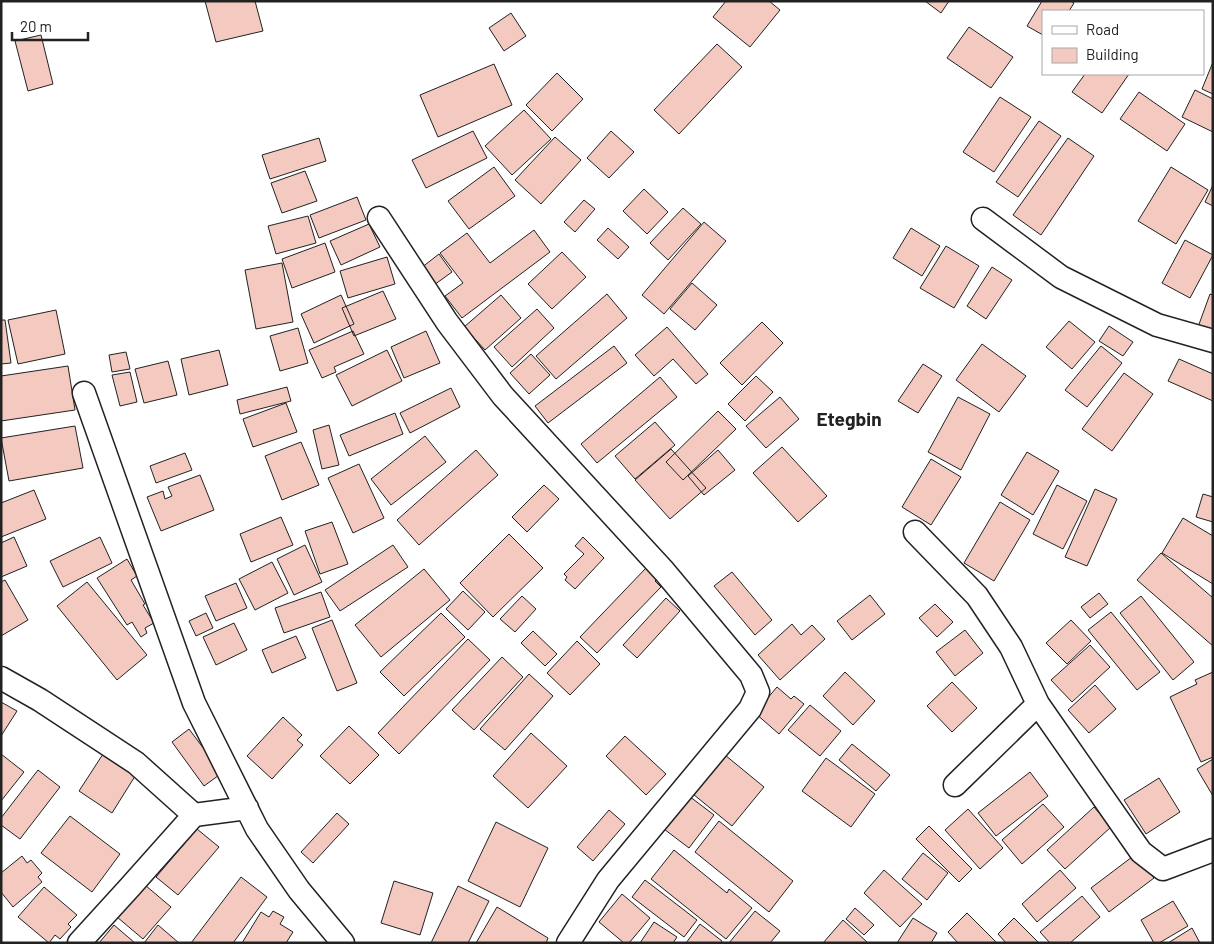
<svg xmlns="http://www.w3.org/2000/svg" width="1214" height="944" font-family="Barlow,sans-serif">
<rect width="100%" height="100%" fill="#fff"/>
<path fill="#f3c9c0" stroke="#222" d="M205,1H255L263,31L216,42Z
M726,1H769L780,10L750,47L713,17Z
M925,1H949L941,13Z
M1042,1H1071L1074,3L1069,11H1043V35L1027,26Z
M511,13L526,36L504,51L489,28Z
M969,27L1013,57L991,88L947,58Z
M41,35L53,84L28,91L15,41Z
M717,44L742,67L679,134L654,110Z
M1213,62V94L1202,89Z
M494,64L512,105L438,137L420,95Z
M557,73L583,99L552,131L526,105Z
M1085,74H1129L1102,113L1072,92Z
M1195,90L1213,99V132L1182,117Z
M1139,92L1185,124L1167,151L1120,119Z
M1000,97L1031,117L994,172L963,152Z
M524,110L551,139L512,175L485,146Z
M1039,121L1061,136L1018,197L996,182Z
M473,131L487,158L426,188L412,160Z
M611,131L634,152L609,178L587,158Z
M555,137L581,160L541,204L515,180Z
M319,138L326,161L270,179L262,155Z
M1068,138L1094,156L1041,235L1013,215Z
M494,167L515,196L469,229L448,201Z
M1171,167L1208,190L1176,244L1138,221Z
M305,171L317,201L282,213L271,183Z
M1213,185V206L1205,202Z
M644,189L668,212L647,234L623,211Z
M357,197L366,220L319,238L310,215Z
M584,200L595,209L575,232L564,222Z
M683,208L701,224L668,260L650,243Z
M308,216L316,243L276,254L268,226Z
M704,222L726,241L664,314L642,295Z
M369,224L380,247L341,265L330,241Z
M608,228L629,247L618,259L597,240Z
M911,228L940,246L922,276L893,258Z
M534,230L550,252L462,318L445,296L463,283L440,253L467,233L490,263Z
M1185,240L1213,255L1190,298L1162,283Z
M325,243L335,272L292,288L282,259Z
M946,246L979,266L954,308L920,288Z
M562,252L586,277L552,309L528,284Z
M439,254L452,272L434,285L421,268Z
M387,257L395,284L348,298L340,271Z
M282,263L293,322L256,329L245,270Z
M992,267L1012,280L986,319L967,306Z
M692,283L717,305L695,330L670,309Z
M383,291L396,319L354,336L342,308Z
M607,294L627,318L556,379L536,356Z
M1210,294L1213,295V332L1198,327Z
M341,295L354,324L314,343L301,314Z
M501,295L521,318L485,350L464,327Z
M537,309L554,328L512,367L494,347Z
M56,310L65,354L18,364L8,320Z
M1,320H5L11,363L1,364Z
M1069,321L1095,342L1072,369L1046,347Z
M762,322L783,343L742,385L720,363Z
M1109,326L1133,342L1123,356L1099,341Z
M667,327L708,374L696,384L673,359L654,376L635,355Z
M298,328L308,363L280,371L270,336Z
M353,331L364,354L334,367L336,372L322,378L309,350Z
M426,331L440,363L404,378L391,347Z
M982,344L1026,376L999,412L956,380Z
M614,346L627,363L548,423L535,406Z
M1101,346L1122,363L1087,407L1065,390Z
M219,350L228,385L189,395L181,359Z
M387,350L402,381L352,406L336,375Z
M126,352L130,369L112,372L109,355Z
M531,354L550,375L529,394L510,373Z
M1179,359L1213,374V401L1168,381Z
M168,361L177,395L144,403L135,369Z
M923,364L942,376L918,413L898,401Z
M68,366L75,410L1,421V376Z
M130,372L137,402L120,406L112,375Z
M1124,373L1153,394L1112,451L1082,429Z
M756,376L773,392L745,421L728,404Z
M660,377L677,397L597,463L581,444Z
M287,387L291,401L240,414L237,400Z
M451,388L460,407L410,433L400,413Z
M780,397L799,419L766,448L746,426Z
M958,397L990,414L961,470L928,452Z
M286,403L297,432L253,447L243,419Z
M718,411L736,429L683,480L666,462Z
M395,413L403,434L349,456L340,435Z
M655,422L675,445L635,479L615,456Z
M329,425L339,465L322,469L313,430Z
M75,426L83,468L9,481L1,438Z
M425,436L446,462L391,505L371,479Z
M301,442L319,485L282,500L265,456Z
M782,447L827,496L798,522L753,473Z
M671,449L706,488L670,519L635,480Z
M476,450L498,475L419,545L397,520Z
M718,450L735,470L704,495L688,476Z
M1027,452L1059,471L1033,515L1001,495Z
M185,453L192,470L156,483L150,466Z
M931,459L961,477L931,525L902,507Z
M359,464L384,518L353,533L328,478Z
M200,475L214,510L161,531L147,497L163,491L165,499L172,496L168,487Z
M544,485L559,499L527,532L512,517Z
M1057,485L1087,501L1063,549L1033,534Z
M1095,489L1117,499L1087,566L1065,557Z
M34,490L46,519L1,537V503Z
M1203,494L1213,497V522L1196,517Z
M1000,502L1030,520L994,581L964,563Z
M281,517L293,545L251,562L240,534Z
M1183,518L1213,536V584L1162,553Z
M332,522L348,564L320,574L305,531Z
M509,534L543,568L493,617L460,583Z
M14,537L27,566L1,577V543Z
M100,537L112,563L63,587L50,561Z
M583,537L604,558L575,589L565,580L567,577L564,574L584,554L575,546Z
M305,545L322,582L294,595L277,559Z
M393,545L408,567L340,611L325,590Z
M1161,553L1213,598V646L1137,580Z
M127,559L137,576L131,580L145,604L143,605L154,623L145,628L147,633L141,637L132,622L127,625L97,578Z
M272,562L288,593L255,610L239,579Z
M646,568L657,579L655,581L661,587L597,653L580,637Z
M424,569L450,600L381,657L355,625Z
M732,572L772,620L755,635L714,586Z
M5,580L28,620L1,636V582Z
M87,582L147,655L117,680L57,606Z
M236,583L247,608L216,621L205,596Z
M463,591L485,612L468,630L446,609Z
M321,592L330,617L284,633L275,608Z
M1099,593L1108,604L1090,618L1081,607Z
M870,595L885,614L852,640L837,621Z
M522,596L536,609L515,632L500,619Z
M1141,596L1194,662L1173,680L1120,613Z
M666,598L680,611L637,658L623,645Z
M935,604L953,622L937,637L919,618Z
M1111,612L1160,672L1137,690L1088,630Z
M206,613L213,628L196,636L189,621Z
M441,613L465,637L404,696L380,672Z
M332,620L357,683L337,691L312,628Z
M1071,620L1091,641L1067,664L1046,643Z
M234,623L247,650L216,665L203,637Z
M792,624L801,635L812,625L825,639L780,680L758,655Z
M965,630L983,653L955,676L936,652Z
M533,631L557,654L545,666L521,643Z
M296,636L306,658L272,673L262,650Z
M468,639L490,660L399,754L378,733Z
M577,641L600,664L570,695L547,673Z
M1090,645L1110,667L1072,702L1051,680Z
M502,657L523,677L474,730L452,710Z
M845,672L875,701L853,725L823,696Z
M1213,672V757L1201,762L1170,697L1197,684L1195,680Z
M529,674L553,696L505,750L480,729Z
M952,682L977,708L952,732L927,706Z
M1095,685L1116,709L1089,733L1068,710Z
M777,687L791,699L794,696L804,704L779,734L755,713Z
M1,702L17,711L1,736Z
M810,705L841,731L820,756L788,730Z
M283,717L302,735L297,740L303,745L272,779L247,756Z
M349,726L379,755L350,784L320,756Z
M189,729L222,773L204,786L172,742Z
M531,733L567,766L528,808L493,776Z
M625,736L666,774L646,795L606,756Z
M852,744L890,775L876,791L839,760Z
M105,751L137,773L112,813L79,791Z
M1,754L24,772L1,801Z
M725,755L764,787L732,826L693,794Z
M826,758L875,794L851,827L802,791Z
M1213,759V796L1197,769Z
M38,770L60,787L20,839L1,825V818Z
M1030,772L1048,796L996,836L978,813Z
M1159,778L1180,812L1146,834L1124,800Z
M685,793L714,815L689,848L660,826Z
M1043,804L1064,827L1022,864L1002,840Z
M1094,807L1111,827L1065,869L1047,850Z
M968,809L1003,848L980,869L945,830Z
M609,810L625,824L593,861L577,847Z
M337,813L349,824L313,863L301,852Z
M70,816L120,854L92,892L41,853Z
M719,821L793,881L769,912L695,852Z
M496,822L548,848L520,907L468,881Z
M929,826L972,869L959,882L916,839Z
M197,829L219,847L178,895L156,877Z
M674,850L727,893L729,889L752,908L726,939L651,879Z
M923,853L948,873L927,900L902,879Z
M1136,854L1154,878L1109,912L1091,888Z
M22,856L27,863L31,860L42,873L38,877L42,882L13,907L1,892V873Z
M884,870L922,904L900,927L864,893Z
M1060,870L1076,888L1037,922L1022,904Z
M241,877L267,897L233,943H191Z
M645,880L697,920L684,937L632,897Z
M394,881L433,893L420,935L381,923Z
M145,885L171,907L143,939L117,917Z
M458,886L489,901L468,943H431Z
M44,887L77,915L68,924L71,927L60,939L55,935L49,943L18,917Z
M622,894L650,918L629,943H624L599,922Z
M1082,896L1100,917L1070,943H1050L1040,932Z
M1173,901L1188,926L1159,943H1154L1141,920Z
M497,907L548,938L546,943H476Z
M855,908L874,925L864,935L846,919Z
M273,911L284,917L280,924L293,932L286,943H242L261,912L269,917Z
M755,911L780,931L770,943H729Z
M967,913L997,943H958L948,932Z
M913,918L937,933L931,943H897Z
M1014,918L1039,943H1006L998,934Z
M843,920L867,942L866,943H823Z
M654,922L677,937L673,943H640Z
M700,924L722,941L721,943H686Z
M114,925L135,943H99Z
M158,925L179,943H144Z
M1192,928L1200,943H1168Z"/>
<g fill="none" stroke-linecap="round" stroke-linejoin="round">
<g stroke="#222" stroke-width="25">
<path id="street" d="M379,218L447,322L503,396L664,571L751,675L758,692L750,709L608,880L568,943
M983,219L1061,277L1157,325L1213,341
M84,393L194,703L257,829L299,890L343,943
M915,532L977,596L1011,647L1038,704L1141,852L1163,869L1213,850
M1,678L40,700L136,763L194,815
M955,785L1038,704
M79,943L130,887L194,815L247,808"/>
</g>
<use href="#street" stroke="#fff" stroke-width="22"/>
</g>
<g text-anchor="middle" stroke-width="4" stroke-linejoin="round" paint-order="stroke">
<g font-size="19" font-weight="bold" fill="#222" stroke="#fff">
<text x="849" y="426">Etegbin</text>
</g>
</g>
<rect width="1214" height="944" fill="none" stroke="#222222" stroke-width="5"/>
<rect x="1042" y="10" width="162" height="65" fill="#ffffff" stroke="#a7a7a7"/>
<rect x="1052" y="26" width="25" height="8" fill="#ffffff" stroke="#a7a7a7"/>
<text x="1086" y="35" font-size="15" fill="#222222">Road</text>
<rect x="1052" y="48" width="25" height="15" fill="#f3c9c0" stroke="#a7a7a7"/>
<text x="1086" y="60" font-size="15" fill="#222222">Building</text>
<path d="M12 32v8h76v-8" fill="none" stroke="#222222" stroke-width="2.5"/>
<text x="20" y="32" font-size="15" fill="#222222" stroke="#ffffff" stroke-width="4" paint-order="stroke">20 m</text>
</svg>
